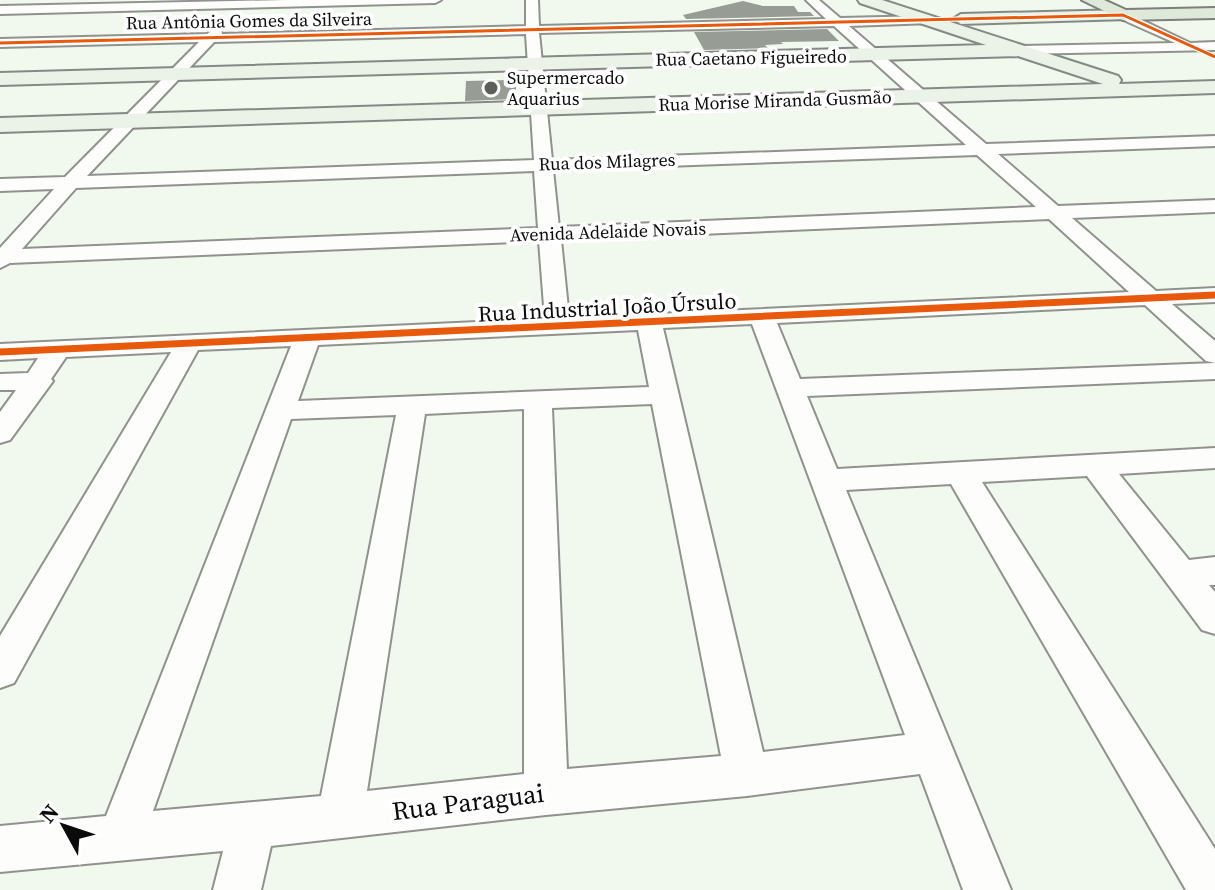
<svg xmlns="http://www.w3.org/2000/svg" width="1215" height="890" font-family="'Source Serif 4',serif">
<rect width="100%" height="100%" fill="#f1f9ee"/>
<path fill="#979c94" d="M743,1L763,6H794L798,12H810L814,16L686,19L683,15Z
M827,29L839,41L781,42L783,44L765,45L768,48L704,50L694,32Z
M516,80V99L465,101L466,81Z"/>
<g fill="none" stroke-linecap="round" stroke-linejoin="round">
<g stroke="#8f928d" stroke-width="4">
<path id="street" d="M285,0H441L435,3L0,14V6Z
M526,0H538L539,26L826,19L806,0H819L840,18L928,16L932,17V23L849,26L986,144L1215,136V146L998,154L1058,206L1215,200V212L1072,218L1156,291L1215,288V302L1172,304L1215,341V363L1206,361L1145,305L777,323L800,379L1215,363V379L807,396L837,469L1215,448V468L1119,474L1189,560L1215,557V585H1209L1215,592V634L1202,630L1087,476L982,482L1215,849V890H1186L951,484L846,490L1011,890H963L920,774L747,796L546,815L271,846L261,890H213L223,851L0,872V826L106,816L291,346L198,350L14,683L0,688V636L171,352L66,357L51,379L53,381L10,440L0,443V412L16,390H0V374L28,373L38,358L0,360V344L545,319L539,241L10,263L0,268V248L54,189L0,191V179L65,177L199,42L0,47V39L207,34L217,27L221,28L222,34L526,26ZM834,26L966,145L552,160L539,33ZM526,34L534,160L87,176L214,42ZM977,155L1036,207L559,227L553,170ZM534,171L538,228L22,249L76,188ZM1049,219L1129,292L569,318L561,240ZM752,324L905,735L763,752L663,328ZM638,330L649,387L298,401L318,345ZM652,404L721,756L567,769L552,408ZM524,409V774L367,791L425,414ZM396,415L321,796L153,811L291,419Z
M1123,11L1190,43L1215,42V50L1021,54L1014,50L1021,46L1175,43L1119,18L1117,15Z"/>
</g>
<g stroke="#858984" stroke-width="4">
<path id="secondary" d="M858,0H882L1118,76L1121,80L1119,84L1215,81V93L0,132V118L1103,84L1018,56L0,85V73L986,45L860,3Z
M1123,10L1129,11L1131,15L1129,19L961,24L953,19L961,14Z"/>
</g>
<g stroke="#7c7f7a" stroke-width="4">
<path id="primary" d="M1082,0H1104L1126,10L1215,8V18L1123,20Z"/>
</g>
<use href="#street" fill="#fdfefc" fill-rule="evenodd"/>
<use href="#secondary" fill="#ebf3e8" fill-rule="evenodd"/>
<use href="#primary" fill="#dee9d9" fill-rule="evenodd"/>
<g stroke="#fff" stroke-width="5">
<path id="cycleway-far1" d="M0,43L1123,15L1215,57"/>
</g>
<g stroke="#fff" stroke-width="11">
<path id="cycleway" d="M0,352L1215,295"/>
</g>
<use href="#cycleway-far1" stroke="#e8590c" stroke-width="3"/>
<use href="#cycleway" stroke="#e8590c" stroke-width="7"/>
</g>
<circle fill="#5c5e5a" stroke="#fff" stroke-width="3" cx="491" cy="88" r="8"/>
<g text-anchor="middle" stroke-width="8" stroke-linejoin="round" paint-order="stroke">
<g font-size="18" fill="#0b0b0b" stroke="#fff">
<text transform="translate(249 21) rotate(-1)" y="6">Rua Antônia Gomes da Silveira</text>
<text transform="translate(751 58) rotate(-1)" y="6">Rua Caetano Figueiredo</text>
<text transform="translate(775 101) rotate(-2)" y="6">Rua Morise Miranda Gusmão</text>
<text transform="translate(607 162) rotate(-2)" y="6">Rua dos Milagres</text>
<text transform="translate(608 232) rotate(-2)" y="6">Avenida Adelaide Novais</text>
</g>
<g font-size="18" fill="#0b0b0b" stroke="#fff" text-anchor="start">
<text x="507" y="84">Supermercado<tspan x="507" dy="21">Aquarius</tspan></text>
</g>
<g font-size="22" fill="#0b0b0b" stroke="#fff">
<text transform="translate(607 307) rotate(-3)" y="8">Rua Industrial João Úrsulo</text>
</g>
<g font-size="26" fill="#0b0b0b" stroke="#fff">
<text transform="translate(468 802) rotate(-7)" y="9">Rua Paraguai</text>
</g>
</g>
<g transform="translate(64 826) rotate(310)" stroke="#ffffff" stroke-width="6" paint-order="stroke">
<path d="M0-6L14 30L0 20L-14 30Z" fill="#0b0b0b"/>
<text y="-12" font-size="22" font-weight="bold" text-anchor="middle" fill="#0b0b0b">N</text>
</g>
</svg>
